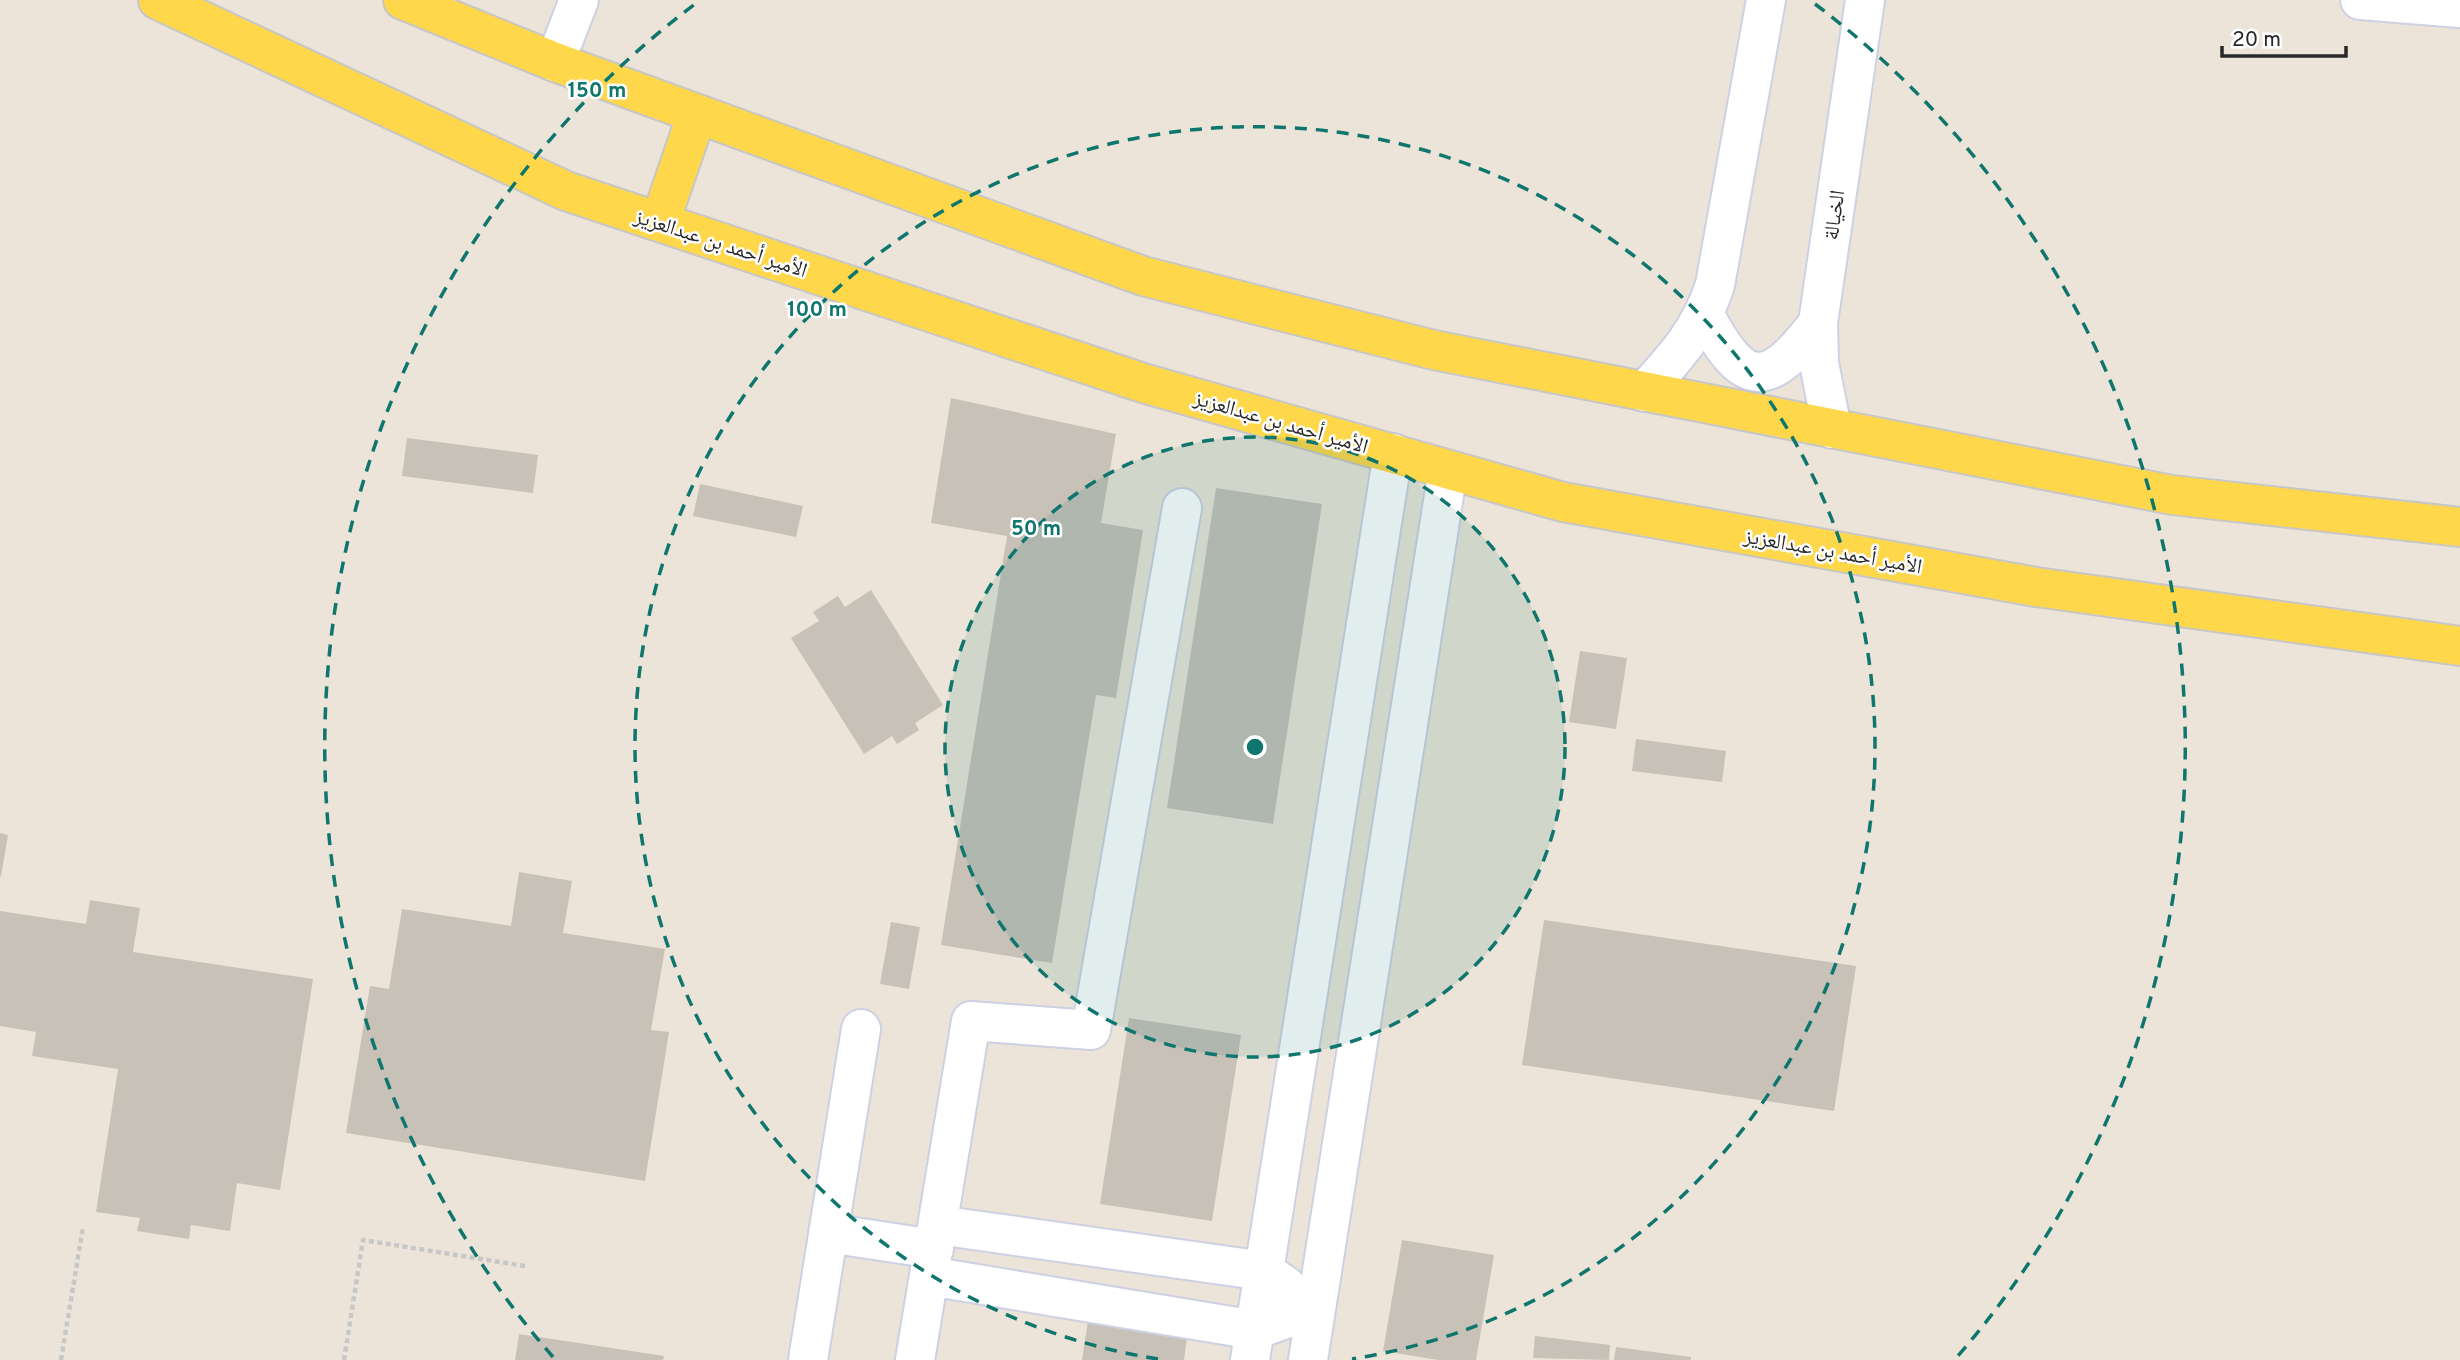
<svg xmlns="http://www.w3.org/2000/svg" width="2460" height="1360" font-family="Overpass,'Noto Naskh Arabic',sans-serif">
<rect width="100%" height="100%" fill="#ece4d8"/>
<path fill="#c7c1b8" d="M951,398L1116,434L1101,523L1143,530L1116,698L1096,695L1052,963L941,945L1007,536L931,523Z
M407,438L538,455L533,493L402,476Z
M700,484L803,506L796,537L693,516Z
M1216,488L1322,504L1273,824L1167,808Z
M871,590L943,705L915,723L919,730L897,744L892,736L864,754L791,638L819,621L813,612L838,596L845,607Z
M1580,651L1627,658L1616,729L1569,722Z
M1636,739L1726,751L1722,782L1632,771Z
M0,833L8,835L1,876H0Z
M519,872L572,881L563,933L665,949L651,1030L669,1032L645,1181L346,1133L370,986L389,989L402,909L511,926Z
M90,900L140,908L133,952L313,979L280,1190L237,1183L230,1231L191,1225L189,1239L137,1231L140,1218L96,1212L118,1069L32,1056L36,1032L0,1026V911L86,924Z
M1544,920L1856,966L1834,1111L1522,1065Z
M891,922L920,927L909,989L880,984Z
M1129,1018L1241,1035L1212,1221L1100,1204Z
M1402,1240L1494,1255L1476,1360H1438L1383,1351Z
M1090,1308L1189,1323L1184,1360H1082Z
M519,1334L664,1356L663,1360H515Z
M1535,1336L1610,1345L1609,1360L1533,1358Z
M1616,1347L1691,1357V1360H1614Z"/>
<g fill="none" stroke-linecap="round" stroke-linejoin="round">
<g stroke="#cdd1e3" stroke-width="42">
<path id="minor" d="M2360,0L2460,8
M555,62L579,0
M938,1225L1264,1271L1286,1286
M828,1233L934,1249
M929,1276L1255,1330L1316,1308
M808,1360L861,1029
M915,1360L971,1021L1091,1030L1182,508
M1250,1360L1393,453
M1308,1360L1448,470"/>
</g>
<g stroke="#cdd1e3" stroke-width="42">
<path id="tertiary" d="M1705,315C1744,391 1769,388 1818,323
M1644,392C1676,357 1700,331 1715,285L1766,0
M1832,429L1819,363L1818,323L1865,0"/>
</g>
<g stroke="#c7c7c7" stroke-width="42">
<path id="primary" d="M158,0L566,191L1143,383L1563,502L2036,587L2460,646
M403,0L555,62L1143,276L1434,350L2172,495L2460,527
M660,222L697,114"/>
</g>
<path stroke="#c7c7c7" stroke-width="4.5" stroke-dasharray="5 3.5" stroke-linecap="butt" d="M61,1360L83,1227
M344,1360L363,1240L525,1266"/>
<use href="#minor" stroke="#fff" stroke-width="38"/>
<use href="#tertiary" stroke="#fff" stroke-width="38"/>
<use href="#primary" stroke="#ffd74b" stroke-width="38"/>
</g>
<circle cx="1255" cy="747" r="310" fill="#0f766e" fill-opacity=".12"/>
<g fill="none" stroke="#0f766e" stroke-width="3.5" stroke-dasharray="12 9">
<circle cx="1255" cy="747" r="310"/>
<path d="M1158 1359A620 620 0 1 1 1352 1359"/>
<path d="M553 1357A930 930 0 0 1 695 4M1815 4A930 930 0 0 1 1957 1357"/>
</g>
<g text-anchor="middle" stroke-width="5" stroke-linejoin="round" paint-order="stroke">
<g font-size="21" fill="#282828" stroke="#fff">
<text transform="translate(1834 215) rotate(-82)" y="7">الخيالة</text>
<text transform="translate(721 243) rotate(18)" y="7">الأمير أحمد بن عبدالعزيز</text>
<text transform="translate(1281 422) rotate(16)" y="7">الأمير أحمد بن عبدالعزيز</text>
<text transform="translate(1833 551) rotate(10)" y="7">الأمير أحمد بن عبدالعزيز</text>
</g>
</g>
<circle cx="1255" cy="747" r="10" fill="#0f766e" stroke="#fff" stroke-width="3.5"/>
<g font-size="21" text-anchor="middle" font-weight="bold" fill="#0f766e" stroke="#fff" stroke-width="5" stroke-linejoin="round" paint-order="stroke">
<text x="597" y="97">150 m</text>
<text x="817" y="316">100 m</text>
<text x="1036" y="535">50 m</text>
</g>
<path d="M2222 46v10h124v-10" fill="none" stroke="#282828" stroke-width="3.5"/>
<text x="2232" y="46" font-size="21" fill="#282828" stroke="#ffffff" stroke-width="5" paint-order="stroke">20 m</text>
</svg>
